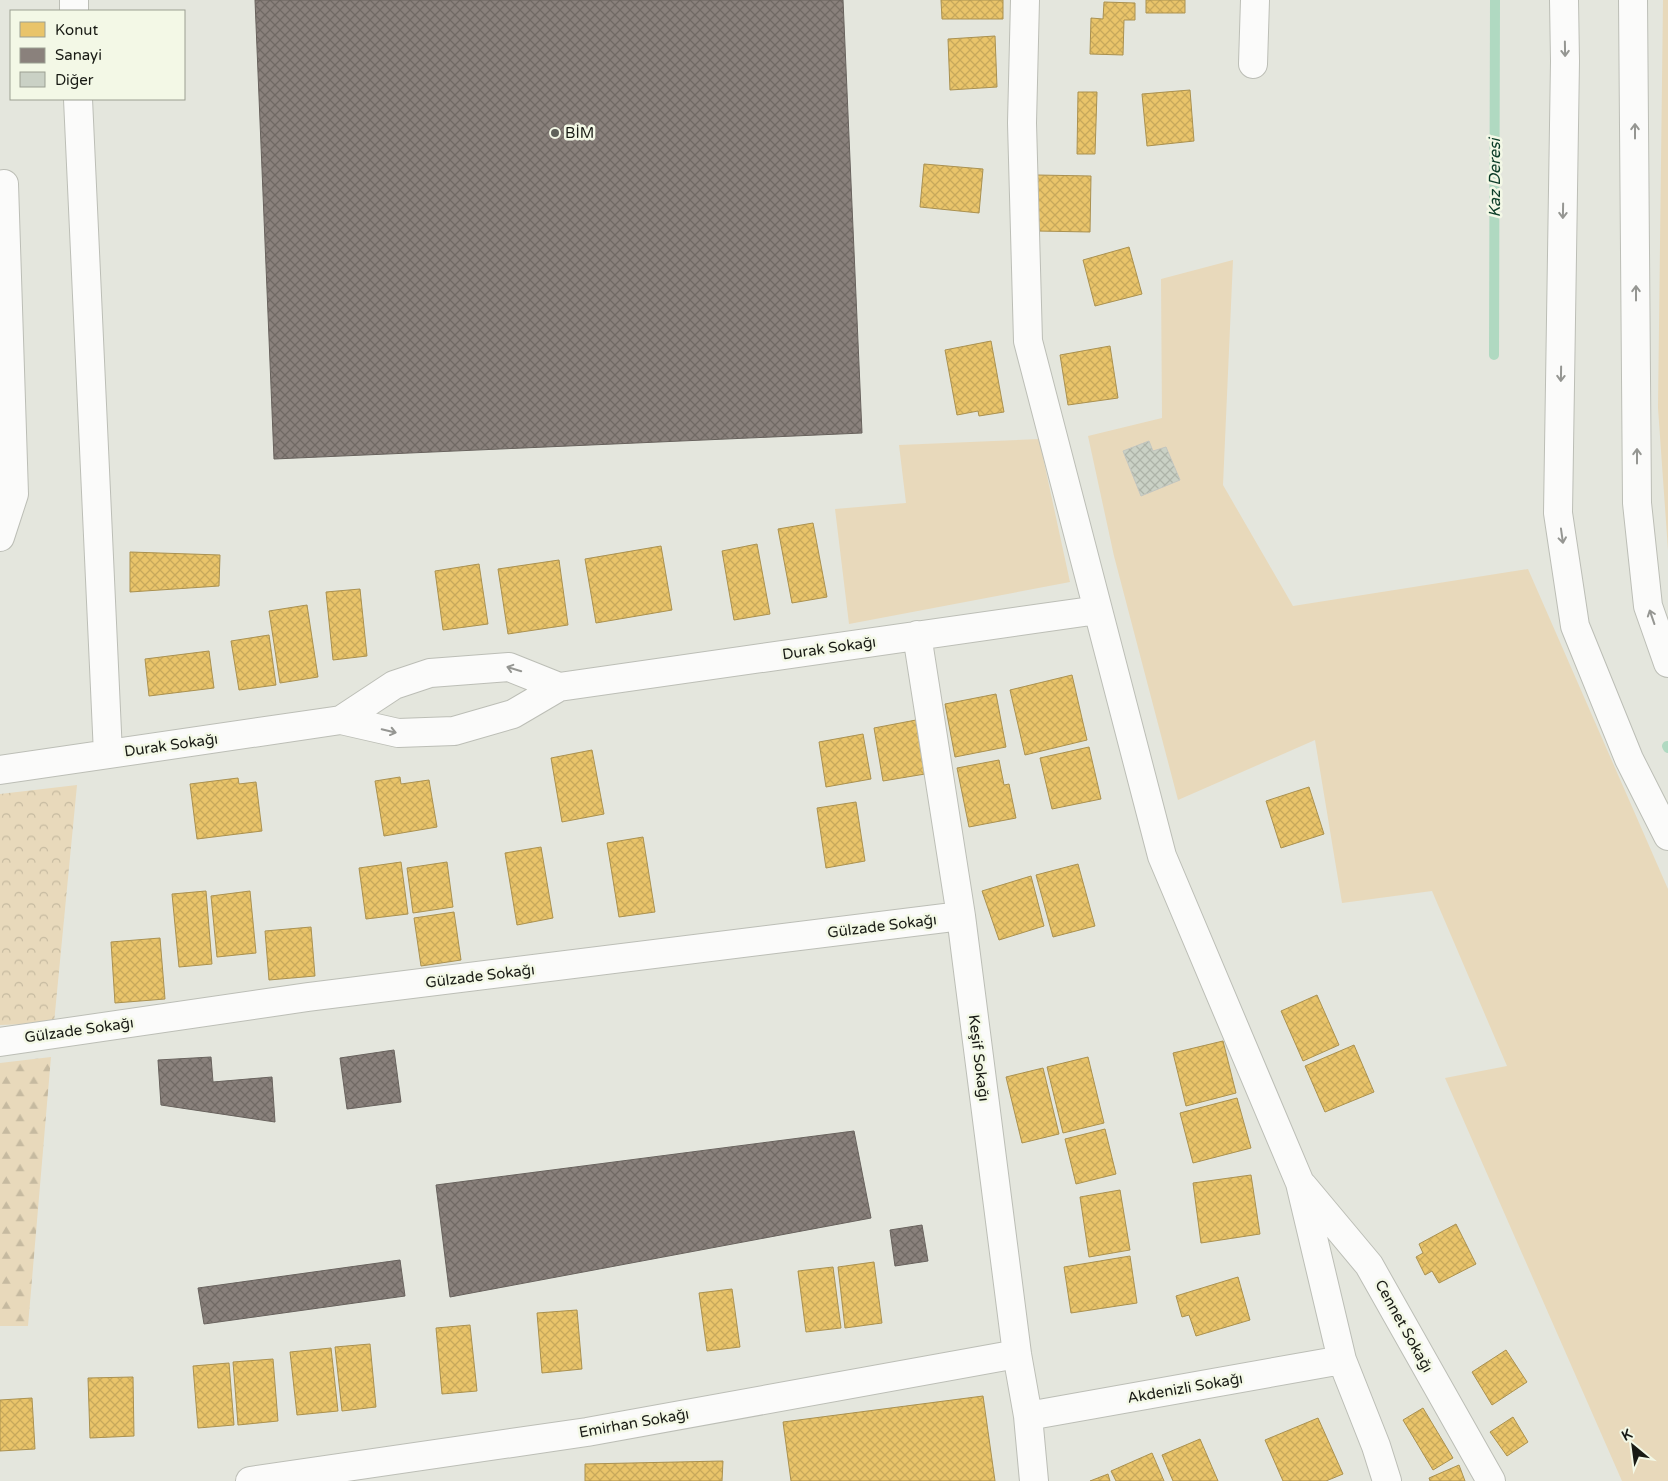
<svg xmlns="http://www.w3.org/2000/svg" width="1668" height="1481" font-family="'Varela Round',sans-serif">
<defs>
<pattern id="forest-firs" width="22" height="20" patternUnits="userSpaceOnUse" patternTransform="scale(1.25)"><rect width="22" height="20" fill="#e8d9bb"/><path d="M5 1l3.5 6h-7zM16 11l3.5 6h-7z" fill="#c6baa0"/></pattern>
<pattern id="park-crowns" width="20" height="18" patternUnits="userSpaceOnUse" patternTransform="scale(1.25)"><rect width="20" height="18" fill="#e8d9bb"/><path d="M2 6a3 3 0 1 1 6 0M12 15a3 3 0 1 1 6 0" fill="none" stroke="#c6baa0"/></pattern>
<pattern id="homes-cross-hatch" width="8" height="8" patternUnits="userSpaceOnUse" patternTransform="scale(1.25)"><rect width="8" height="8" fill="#e9c46a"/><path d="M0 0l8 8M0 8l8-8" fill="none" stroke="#c7a85b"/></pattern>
<pattern id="industry-cross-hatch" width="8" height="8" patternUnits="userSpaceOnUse" patternTransform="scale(1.25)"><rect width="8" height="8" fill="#8a817c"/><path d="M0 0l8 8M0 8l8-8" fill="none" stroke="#706964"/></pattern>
<pattern id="building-cross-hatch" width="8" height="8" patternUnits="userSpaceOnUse" patternTransform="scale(1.25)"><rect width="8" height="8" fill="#cad1c5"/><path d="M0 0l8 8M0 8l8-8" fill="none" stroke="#adb3a8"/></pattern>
</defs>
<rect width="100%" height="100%" fill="#e4e6dd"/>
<path fill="#e8d9bb" d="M1663,0H1668V550L1658,408Z
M1233,260L1223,485L1293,606L1528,569L1668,889V1481H1622L1445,1078L1507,1066L1432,891L1342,903L1315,740L1178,800L1114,556L1088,436L1162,418L1161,279Z
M1039,439L1070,582L849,624L835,509L906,503L899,445Z"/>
<path fill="url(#forest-firs)" d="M51,1057L28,1326H0V1063Z"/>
<path fill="url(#park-crowns)" d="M77,785L54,1023L0,1025V794Z"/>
<path fill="url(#homes-cross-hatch)" stroke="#aa9150" d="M941,0H1003V19H942Z
M1146,0H1185V13H1146Z
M1104,2L1135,3V20H1124L1123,55L1090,54L1091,18L1103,19Z
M995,36L997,87L950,90L948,39Z
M1190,90L1194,141L1147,146L1142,94Z
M1078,92H1097L1095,154H1077Z
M924,164L983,169L979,213L920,207Z
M1037,175L1091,176L1090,232L1037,231Z
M1129,247L1142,294L1095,306L1083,260Z
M991,341L1004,412L979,416L978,411L957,415L945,350Z
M1110,346L1118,398L1068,405L1060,355Z
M813,523L827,597L792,603L778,529Z
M757,544L770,614L734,620L722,551Z
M661,546L672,610L596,623L585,559Z
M130,552L220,555L219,586L130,592Z
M559,560L568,625L508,634L498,569Z
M479,564L488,624L443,630L435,571Z
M360,589L367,656L333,660L326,592Z
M307,605L318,677L280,683L269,611Z
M269,635L276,685L239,690L231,641Z
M209,651L214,688L149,696L145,659Z
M1072,675L1087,740L1025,755L1010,690Z
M996,694L1006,747L955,757L945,704Z
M916,720L925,774L883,781L874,728Z
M863,734L871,779L826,787L819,742Z
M1089,747L1101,799L1052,809L1040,758Z
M592,750L604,814L562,822L551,758Z
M999,760L1004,785L1009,784L1016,818L969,827L957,768Z
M400,777L401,784L429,780L437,827L384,836L375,781Z
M238,778L239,784L256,782L262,831L197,839L190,784Z
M1309,787L1324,834L1281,848L1266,801Z
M856,802L865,861L826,868L817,808Z
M643,837L655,912L619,917L607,843Z
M541,847L553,918L517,925L505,853Z
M401,862L408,914L366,919L359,868Z
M447,862L453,907L413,913L407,868Z
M1078,864L1095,926L1053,937L1036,875Z
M1031,876L1044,926L999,940L982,891Z
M206,891L212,964L179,967L172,894Z
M250,891L256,953L217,957L211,896Z
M454,912L461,960L421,966L414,918Z
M311,927L315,976L269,980L265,931Z
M160,938L165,999L115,1003L111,942Z
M1317,995L1339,1045L1303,1061L1281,1011Z
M1223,1041L1236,1093L1186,1106L1173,1053Z
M1354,1045L1374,1092L1325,1112L1305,1066Z
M1088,1057L1104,1123L1063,1133L1047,1067Z
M1043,1068L1059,1134L1022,1143L1006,1077Z
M1237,1098L1251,1148L1193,1163L1180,1113Z
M1105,1129L1116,1174L1076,1184L1065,1139Z
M1251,1175L1260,1234L1201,1243L1193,1183Z
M1120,1190L1130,1250L1089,1257L1080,1197Z
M1456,1224L1476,1264L1439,1283L1432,1271L1425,1275L1416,1257L1423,1253L1419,1244Z
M1130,1256L1137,1303L1071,1313L1064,1267Z
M874,1262L882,1323L845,1328L838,1267Z
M833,1267L841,1328L806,1332L798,1271Z
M1238,1277L1250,1320L1196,1336L1189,1315L1182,1317L1176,1296Z
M732,1289L740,1347L707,1351L699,1293Z
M577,1310L582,1369L542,1373L537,1313Z
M470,1325L477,1391L442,1394L436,1328Z
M370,1344L376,1407L342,1411L335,1347Z
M331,1348L338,1411L297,1415L290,1352Z
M1506,1350L1527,1382L1492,1405L1472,1372Z
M273,1359L278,1421L238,1425L233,1362Z
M229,1363L234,1425L198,1428L193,1366Z
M133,1377L134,1436L90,1438L88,1378Z
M983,1396L995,1481H791L783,1422Z
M32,1398L35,1449L0,1451V1400Z
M1423,1408L1453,1458L1433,1470L1403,1420Z
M1513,1417L1528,1442L1507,1456L1490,1432Z
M1318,1418L1343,1474L1326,1481H1283L1265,1440Z
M1200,1439L1218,1481H1173L1162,1455Z
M1152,1453L1164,1481H1116L1111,1471Z
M723,1461L722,1481H585V1464Z
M1459,1465L1465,1481H1430L1429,1478Z
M1108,1474L1110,1481H1090Z"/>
<path fill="url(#industry-cross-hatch)" stroke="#68625d" d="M255,0H843L862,433L274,459Z
M394,1050L401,1102L347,1109L340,1058Z
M211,1057L213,1082L272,1077L275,1122L161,1105L158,1060Z
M854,1131L871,1218L450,1297L436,1185Z
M922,1225L928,1261L895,1266L890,1230Z
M400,1260L405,1296L204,1324L198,1288Z"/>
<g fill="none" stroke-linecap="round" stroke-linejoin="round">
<path stroke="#b0d9c1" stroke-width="10" d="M1494,355L1495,0
M1667,746L1668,748"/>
</g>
<path fill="url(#building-cross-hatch)" stroke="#c3c6c0" d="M1149,441L1153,451L1166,447L1180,480L1141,496L1123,451Z"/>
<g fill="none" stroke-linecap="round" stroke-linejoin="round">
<g stroke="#bcbeb6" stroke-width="30">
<path id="minor" d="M74,0V11
M1025,0L1022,123L1028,341L1162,856L1300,1183L1342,1360L1376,1446L1387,1481
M1253,64L1255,0
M78,99L108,754
M0,537L14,494L4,184
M917,635L961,916L1017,1354L1028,1416L1034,1481
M341,720L394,685L430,673L509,667L559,687
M0,770L341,720L398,733L454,731L513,714L559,687L1098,610
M0,1042L308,997L961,916
M1303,1186L1369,1265L1491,1481
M1028,1416L1342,1360
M250,1481L587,1432L1017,1354"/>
</g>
<g stroke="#bcbeb6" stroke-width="30">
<path id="major" d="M1564,0L1565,61L1558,513L1575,626L1629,759L1668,836
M1633,0L1637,503L1648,606L1668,663"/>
</g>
<use href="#minor" stroke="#fbfbfa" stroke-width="28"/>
<use href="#major" stroke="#fbfbfa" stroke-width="28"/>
</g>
<defs><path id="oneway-shaft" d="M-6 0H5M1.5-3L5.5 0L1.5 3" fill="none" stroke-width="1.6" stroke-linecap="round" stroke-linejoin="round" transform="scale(1.25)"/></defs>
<g stroke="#959692">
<use href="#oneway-shaft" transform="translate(1565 49) rotate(89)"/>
<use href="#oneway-shaft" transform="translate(1635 131) rotate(-90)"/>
<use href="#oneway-shaft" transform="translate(1563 211) rotate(91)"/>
<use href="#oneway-shaft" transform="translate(1636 293) rotate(-90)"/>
<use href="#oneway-shaft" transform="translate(1561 374) rotate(91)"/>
<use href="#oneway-shaft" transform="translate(1637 456) rotate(-90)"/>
<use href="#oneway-shaft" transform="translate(1562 536) rotate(82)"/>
<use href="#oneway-shaft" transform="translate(1652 617) rotate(-109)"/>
<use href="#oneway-shaft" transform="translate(514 669) rotate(-163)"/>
<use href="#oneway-shaft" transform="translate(389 731) rotate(13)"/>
</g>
<circle fill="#5f615a" stroke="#f3f8e6" stroke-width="2" cx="555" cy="133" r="5"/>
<g text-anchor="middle" stroke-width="5" stroke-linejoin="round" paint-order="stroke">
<g font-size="15" fill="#181a14" stroke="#f3f8e6" text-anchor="start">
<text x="565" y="138">BİM</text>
</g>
<g font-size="15" fill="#181a14" stroke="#f3f8e6">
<text transform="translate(829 648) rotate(-8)" y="5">Durak Sokağı</text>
<text transform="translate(171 745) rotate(-8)" y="5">Durak Sokağı</text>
<text transform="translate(882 926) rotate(-7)" y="5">Gülzade Sokağı</text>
<text transform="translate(480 976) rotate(-7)" y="5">Gülzade Sokağı</text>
<text transform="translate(79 1030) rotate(-8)" y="5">Gülzade Sokağı</text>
<text transform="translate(979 1058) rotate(83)" y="5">Keşif Sokağı</text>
<text transform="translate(1404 1326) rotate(61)" y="5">Cennet Sokağı</text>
<text transform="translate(1185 1388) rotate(-10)" y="5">Akdenizli Sokağı</text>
<text transform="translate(634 1423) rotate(-10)" y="5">Emirhan Sokağı</text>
</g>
<g font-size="16" font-style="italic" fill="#0b3c27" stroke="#f3f8e6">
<text transform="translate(1494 178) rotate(-90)" y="6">Kaz Deresi</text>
</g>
</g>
<rect x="10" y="10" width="175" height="90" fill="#f3f8e6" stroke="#9b9f92"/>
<rect x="20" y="22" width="25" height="15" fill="#e9c46a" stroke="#9b9f92"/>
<text x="55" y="35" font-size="15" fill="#181a14">Konut</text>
<rect x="20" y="48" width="25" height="15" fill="#8a817c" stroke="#9b9f92"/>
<text x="55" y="60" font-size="15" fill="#181a14">Sanayi</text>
<rect x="20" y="72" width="25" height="15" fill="#cad1c5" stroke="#9b9f92"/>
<text x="55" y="85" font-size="15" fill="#181a14">Diğer</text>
<g transform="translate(1633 1446) rotate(331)" stroke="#f3f8e6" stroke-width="4" paint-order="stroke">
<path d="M0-4L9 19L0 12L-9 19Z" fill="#181a14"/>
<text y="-8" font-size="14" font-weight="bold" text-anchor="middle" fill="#181a14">K</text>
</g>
</svg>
